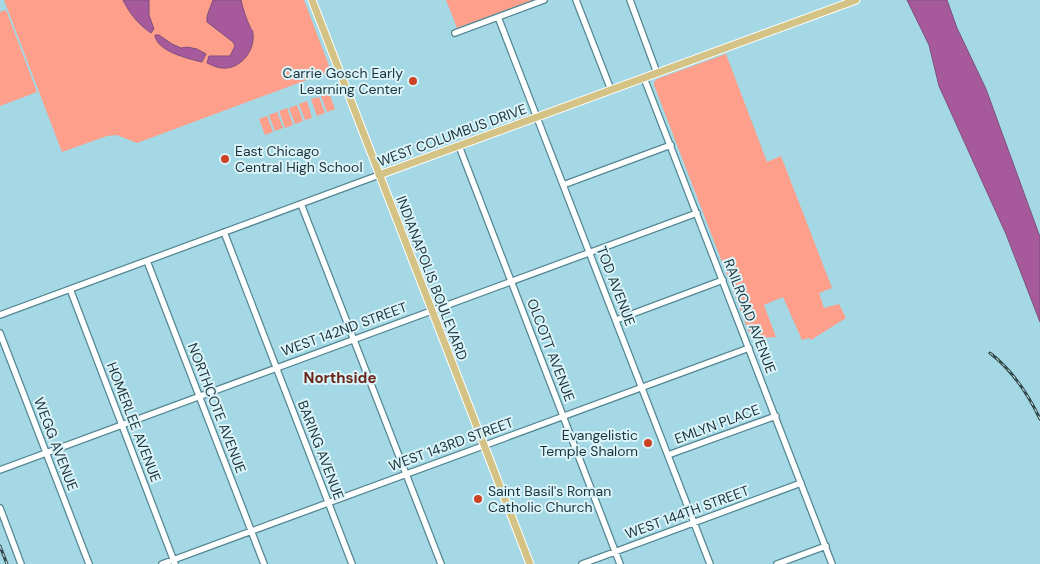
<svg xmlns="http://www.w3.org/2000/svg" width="1040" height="564" font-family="'DM Sans',sans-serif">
<rect width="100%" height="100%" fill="#a3d8e4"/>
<path fill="#fd9f8a" d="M4,0H304L331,71L137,143L117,135L107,136L62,152Z
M446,0H533L457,28Z
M6,10L37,92L0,106V12Z
M726,54L767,162L781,156L832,288L819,293L824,308L839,304L846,318L811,340L809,338L802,340L783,297L764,305L776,337L760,338L752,340L654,85V82L657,79Z
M329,93L335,109L327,112L321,96Z
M319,97L325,113L317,116L311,99Z
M307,101L312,118L305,120L299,104Z
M297,105L303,121L295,124L289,108Z
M287,108L293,125L285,128L279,111Z
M277,112L283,128L275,131L269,115Z
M267,116L273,132L265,135L259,119Z"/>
<path fill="#a75a9b" stroke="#7e4e7d" d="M123,0H149V15L154,29L151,33C138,24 130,14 123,0Z
M213,0H241C243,9 246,18 250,27C253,33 252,27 253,34C255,51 240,70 222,68C217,68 212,65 207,63L209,56H230L235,46L233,42L207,22V16Z
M907,0H947L957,28L986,89L1040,237V322L1006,234L939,86L929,45Z
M155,35H159L172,44L181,48L187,47L197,49L206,54L202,62C189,59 156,51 155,35Z"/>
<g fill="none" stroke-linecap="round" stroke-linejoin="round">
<g stroke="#558793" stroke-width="8">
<path id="minor" d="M576,0L611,90
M630,0L657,73
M498,17L710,564
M455,33L544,0
M644,78L832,564
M459,146L620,564
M563,185L671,145
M301,204L441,564
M224,232L352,564
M147,261L264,564
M70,289L175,564
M0,315L379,175
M616,320L723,280
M0,333L89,564
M668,455L776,416
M0,470L697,213
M0,508L21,564
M162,564L749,348
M582,564L801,483
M777,564L826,546"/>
</g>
<g stroke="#fff" stroke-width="9">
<path id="major" d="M312,0L530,564
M379,175L856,0"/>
</g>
<use href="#minor" stroke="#fff" stroke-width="5.5"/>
<use href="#major" stroke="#d4c385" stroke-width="7"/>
<g stroke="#2f484e" stroke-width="3">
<path id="rail" d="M990,353C1012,370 1028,394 1040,419
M0,546L7,564"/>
</g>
<use href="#rail" stroke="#daf4fa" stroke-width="1" stroke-dasharray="4" stroke-linecap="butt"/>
</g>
<g fill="#cd4225" stroke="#daf4fa" stroke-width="2">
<circle cx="413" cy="81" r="5"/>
<circle cx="225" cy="159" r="5"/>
<circle cx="648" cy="443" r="5"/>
<circle cx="478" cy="499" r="5"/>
</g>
<g text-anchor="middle" stroke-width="4" stroke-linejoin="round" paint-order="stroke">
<g font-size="14" fill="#1d3237" stroke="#daf4fa" text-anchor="end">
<text x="403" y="78">Carrie Gosch Early<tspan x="403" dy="16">Learning Center</tspan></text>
<text x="235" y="156" text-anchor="start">East Chicago<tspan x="235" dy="16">Central High School</tspan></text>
<text x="638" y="440">Evangelistic<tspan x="638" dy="16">Temple Shalom</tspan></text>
<text x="488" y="496" text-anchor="start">Saint Basil's Roman<tspan x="488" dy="16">Catholic Church</tspan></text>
</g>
<g font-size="14" fill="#1d3237" stroke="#daf4fa">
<text transform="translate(452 135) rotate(-20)" y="5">WEST COLUMBUS DRIVE</text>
<text transform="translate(432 278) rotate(69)" y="5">INDIANAPOLIS BOULEVARD</text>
<text transform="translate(616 286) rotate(69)" y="5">TOD AVENUE</text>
<text transform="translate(750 316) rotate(69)" y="5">RAILROAD AVENUE</text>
<text transform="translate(344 329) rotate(-20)" y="5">WEST 142ND STREET</text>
<text transform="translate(551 350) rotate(69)" y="5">OLCOTT AVENUE</text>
<text transform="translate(217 408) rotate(69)" y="5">NORTHCOTE AVENUE</text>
<text transform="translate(134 422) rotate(69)" y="5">HOMERLEE AVENUE</text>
<text transform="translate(717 424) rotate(-20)" y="5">EMLYN PLACE</text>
<text transform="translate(56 444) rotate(69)" y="5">WEGG AVENUE</text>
<text transform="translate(451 444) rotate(-20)" y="5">WEST 143RD STREET</text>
<text transform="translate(321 450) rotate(69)" y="5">BARING AVENUE</text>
<text transform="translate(687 512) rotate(-20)" y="5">WEST 144TH STREET</text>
</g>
<g font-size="15" font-weight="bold" fill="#6a2719" stroke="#daf4fa">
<text x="340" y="383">Northside</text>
</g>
</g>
</svg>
